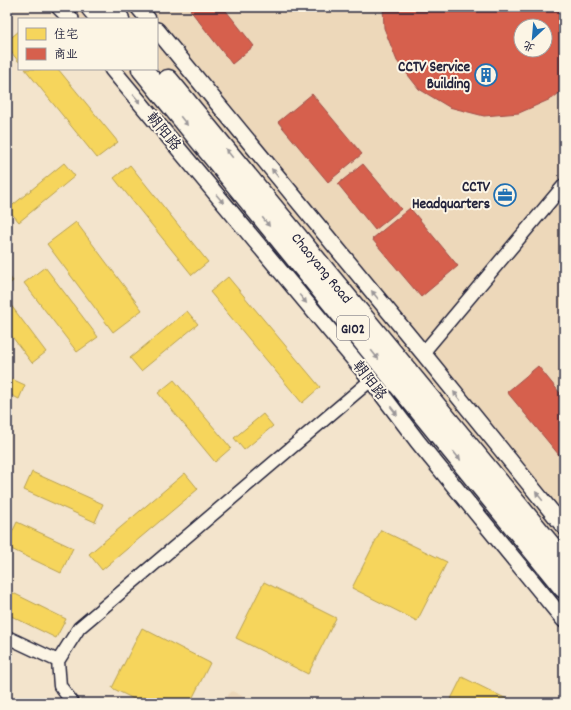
<svg xmlns="http://www.w3.org/2000/svg" width="571" height="710" font-family="Dekko,'LXGW WenKai TC',sans-serif">
<rect width="100%" height="100%" fill="#f3e4cc"/>
<filter id="ink" filterUnits="userSpaceOnUse"><feTurbulence type="fractalNoise" baseFrequency=".025" numOctaves="2"/><feDisplacementMap in="SourceGraphic" scale="8" xChannelSelector="R" yChannelSelector="G"/><feConvolveMatrix kernelMatrix="1 2 1 2 8 2 1 2 1" color-interpolation-filters="sRGB"/></filter>
<g filter="url(#ink)">
<path fill="#edd8ba" fill-rule="evenodd" d="M61,7H564V593L114,69H157V19H71ZM521,26H545V50H521Z
M232,691L256,703H221Z"/>
<path fill="#f6d55c" stroke="#b69f52" d="M19,31V62L7,47V41Z
M25,69H58L118,142L97,158Z
M64,163L75,176L19,222L8,209Z
M130,165L208,262L192,275L114,178Z
M76,222L142,310L113,332L47,244Z
M45,267L98,337L77,352L24,283Z
M7,274L13,281L7,286Z
M228,277L320,387L302,403L210,292Z
M10,304L46,352L32,363L7,330V306Z
M187,311L198,324L141,371L130,358Z
M7,377L25,385L19,399L7,393Z
M174,380L231,448L215,462L158,393Z
M263,414L273,426L244,450L234,438Z
M32,472L103,504L95,522L24,490Z
M185,473L198,489L102,570L89,554Z
M17,522L73,548L61,573L7,547V543Z
M381,530L447,562L417,621L352,588Z
M264,582L336,618L308,674L236,638Z
M7,590L66,619L56,638L7,614Z
M142,628L210,663L190,703H142L112,688Z
M462,677L515,703H449Z"/>
<path fill="#d6604d" stroke="#a04d48" fill-rule="evenodd" d="M194,7H223L254,46L232,64L190,10Z
M383,7H564V89L553,98L519,113L484,116L449,107L419,89L397,61L384,28ZM521,26H545V50H521Z
M312,94L362,154L328,182L278,122Z
M363,164L401,209L375,230L338,184Z
M410,208L458,266L421,297L372,239Z
M538,366L564,398V461L507,392Z"/>
<g fill="none" stroke-linecap="round" stroke-linejoin="round">
<g stroke="#22223b" stroke-width="15">
<path id="minor" d="M423,353L564,185
M7,637L58,661L79,628L371,380
M58,661L60,686L73,703"/>
</g>
<g stroke="#22223b" stroke-width="18">
<path id="tertiary" d="M59,7L71,19
M138,7L148,19
M157,30L423,353L564,527
M112,69L371,380L418,442L564,620"/>
</g>
<g stroke="#22223b" stroke-width="23">
<g id="trunk">
<path d="M91,7L101,19"/>
<path d="M109,7L119,19"/>
<path d="M142,69L564,588"/>
<path id="s1" d="M168,80L564,562"/>
</g>
</g>
<use href="#minor" stroke="#fcf5e5" stroke-width="12"/>
<use href="#tertiary" stroke="#fcf5e5" stroke-width="15"/>
<use href="#trunk" stroke="#fcf5e5" stroke-width="20"/>
</g>
<defs><path id="oneway-solid" d="M-6-.8H1V-3.2L6.5 0L1 3.2V.8H-6Z"/></defs>
<g fill="#9a9698">
<use href="#oneway-solid" transform="translate(137 99) rotate(50)"/>
<use href="#oneway-solid" transform="translate(184 121) rotate(51)"/>
<use href="#oneway-solid" transform="translate(229 153) rotate(-129)"/>
<use href="#oneway-solid" transform="translate(275 173) rotate(-129)"/>
<use href="#oneway-solid" transform="translate(220 199) rotate(50)"/>
<use href="#oneway-solid" transform="translate(266 222) rotate(51)"/>
<use href="#oneway-solid" transform="translate(375 295) rotate(-129)"/>
<use href="#oneway-solid" transform="translate(303 299) rotate(50)"/>
<use href="#oneway-solid" transform="translate(375 355) rotate(51)"/>
<use href="#oneway-solid" transform="translate(457 396) rotate(-128)"/>
<use href="#oneway-solid" transform="translate(394 411) rotate(53)"/>
<use href="#oneway-solid" transform="translate(457 456) rotate(51)"/>
<use href="#oneway-solid" transform="translate(539 496) rotate(-129)"/>
</g>
</g>
<defs>
<g id="building-ring" transform="scale(1.15)"><circle r="9.5" fill="#fcf5e5" stroke="#1f6fb2" stroke-width="1.5"/><path d="M-4-6H4V6H1V3H-1V6H-4ZM-2.5-4.3h1.7v1.8h-1.7ZM.8-4.3h1.7v1.8H.8ZM-2.5-1h1.7V.8h-1.7ZM.8-1h1.7V.8H.8Z" fill="#1f6fb2"/></g>
<g id="office-ring" transform="scale(1.15)"><circle r="9.5" fill="#fcf5e5" stroke="#1f6fb2" stroke-width="1.5"/><path d="M-6-3h4V-5.5h4V-3h4V5H-6ZM-1-4.5V-3h2v-1.5ZM-6 0V1H6V0Z" fill="#1f6fb2"/></g>
</defs>
<g fill-rule="evenodd">
<use href="#building-ring" x="486" y="75"/>
<use href="#office-ring" x="505" y="195"/>
</g>
<g text-anchor="middle" stroke-width="4" stroke-linejoin="round" paint-order="stroke">
<rect fill="#fcf5e5" stroke="#63616e" stroke-width="1" x="337" y="316" width="32" height="24" rx="3"/>
<g font-size="14" font-weight="bold" fill="#22223b">
<text x="353" y="333">G102</text>
</g>
<g font-size="15" font-weight="bold" fill="#22223b" stroke="#fcf5e5" text-anchor="end">
<text x="470" y="71">CCTV Service<tspan x="470" dy="17">Building</tspan></text>
<text x="490" y="191">CCTV<tspan x="490" dy="17">Headquarters</tspan></text>
</g>
<g font-size="15" fill="#22223b" stroke="#fcf5e5">
<text transform="translate(164 131) rotate(50)" y="5">朝阳路</text>
<text dy="5" stroke="none"><textPath href="#s1" startOffset="243">Chaoyang Road</textPath></text>
<text transform="translate(370 380) rotate(52)" y="5">朝阳路</text>
</g>
</g>
<rect width="571" height="710" fill="none" stroke="#fcf5e5" stroke-width="24"/>
<rect x="12" y="12" width="547" height="686" fill="none" stroke="#22223b" stroke-width="1.5" filter="url(#ink)"/>
<rect x="18" y="18" width="140" height="52" fill="#fcf5e5" stroke="#a5a1a1"/>
<rect x="26" y="28" width="20" height="12" fill="#f6d55c" stroke="#a5a1a1"/>
<text x="54" y="38" font-size="12" fill="#22223b">住宅</text>
<rect x="26" y="48" width="20" height="12" fill="#d6604d" stroke="#a5a1a1"/>
<text x="54" y="58" font-size="12" fill="#22223b">商业</text>
<g transform="translate(533 38) rotate(206)"><circle r="19" fill="#fcf5e5" stroke="#a5a1a1"/>
<path d="M0-3L7 15L0 10L-7 15Z" fill="#1f6fb2"/>
<text y="-6" font-size="11" font-weight="bold" text-anchor="middle" fill="#22223b">北</text>
</g>
</svg>
